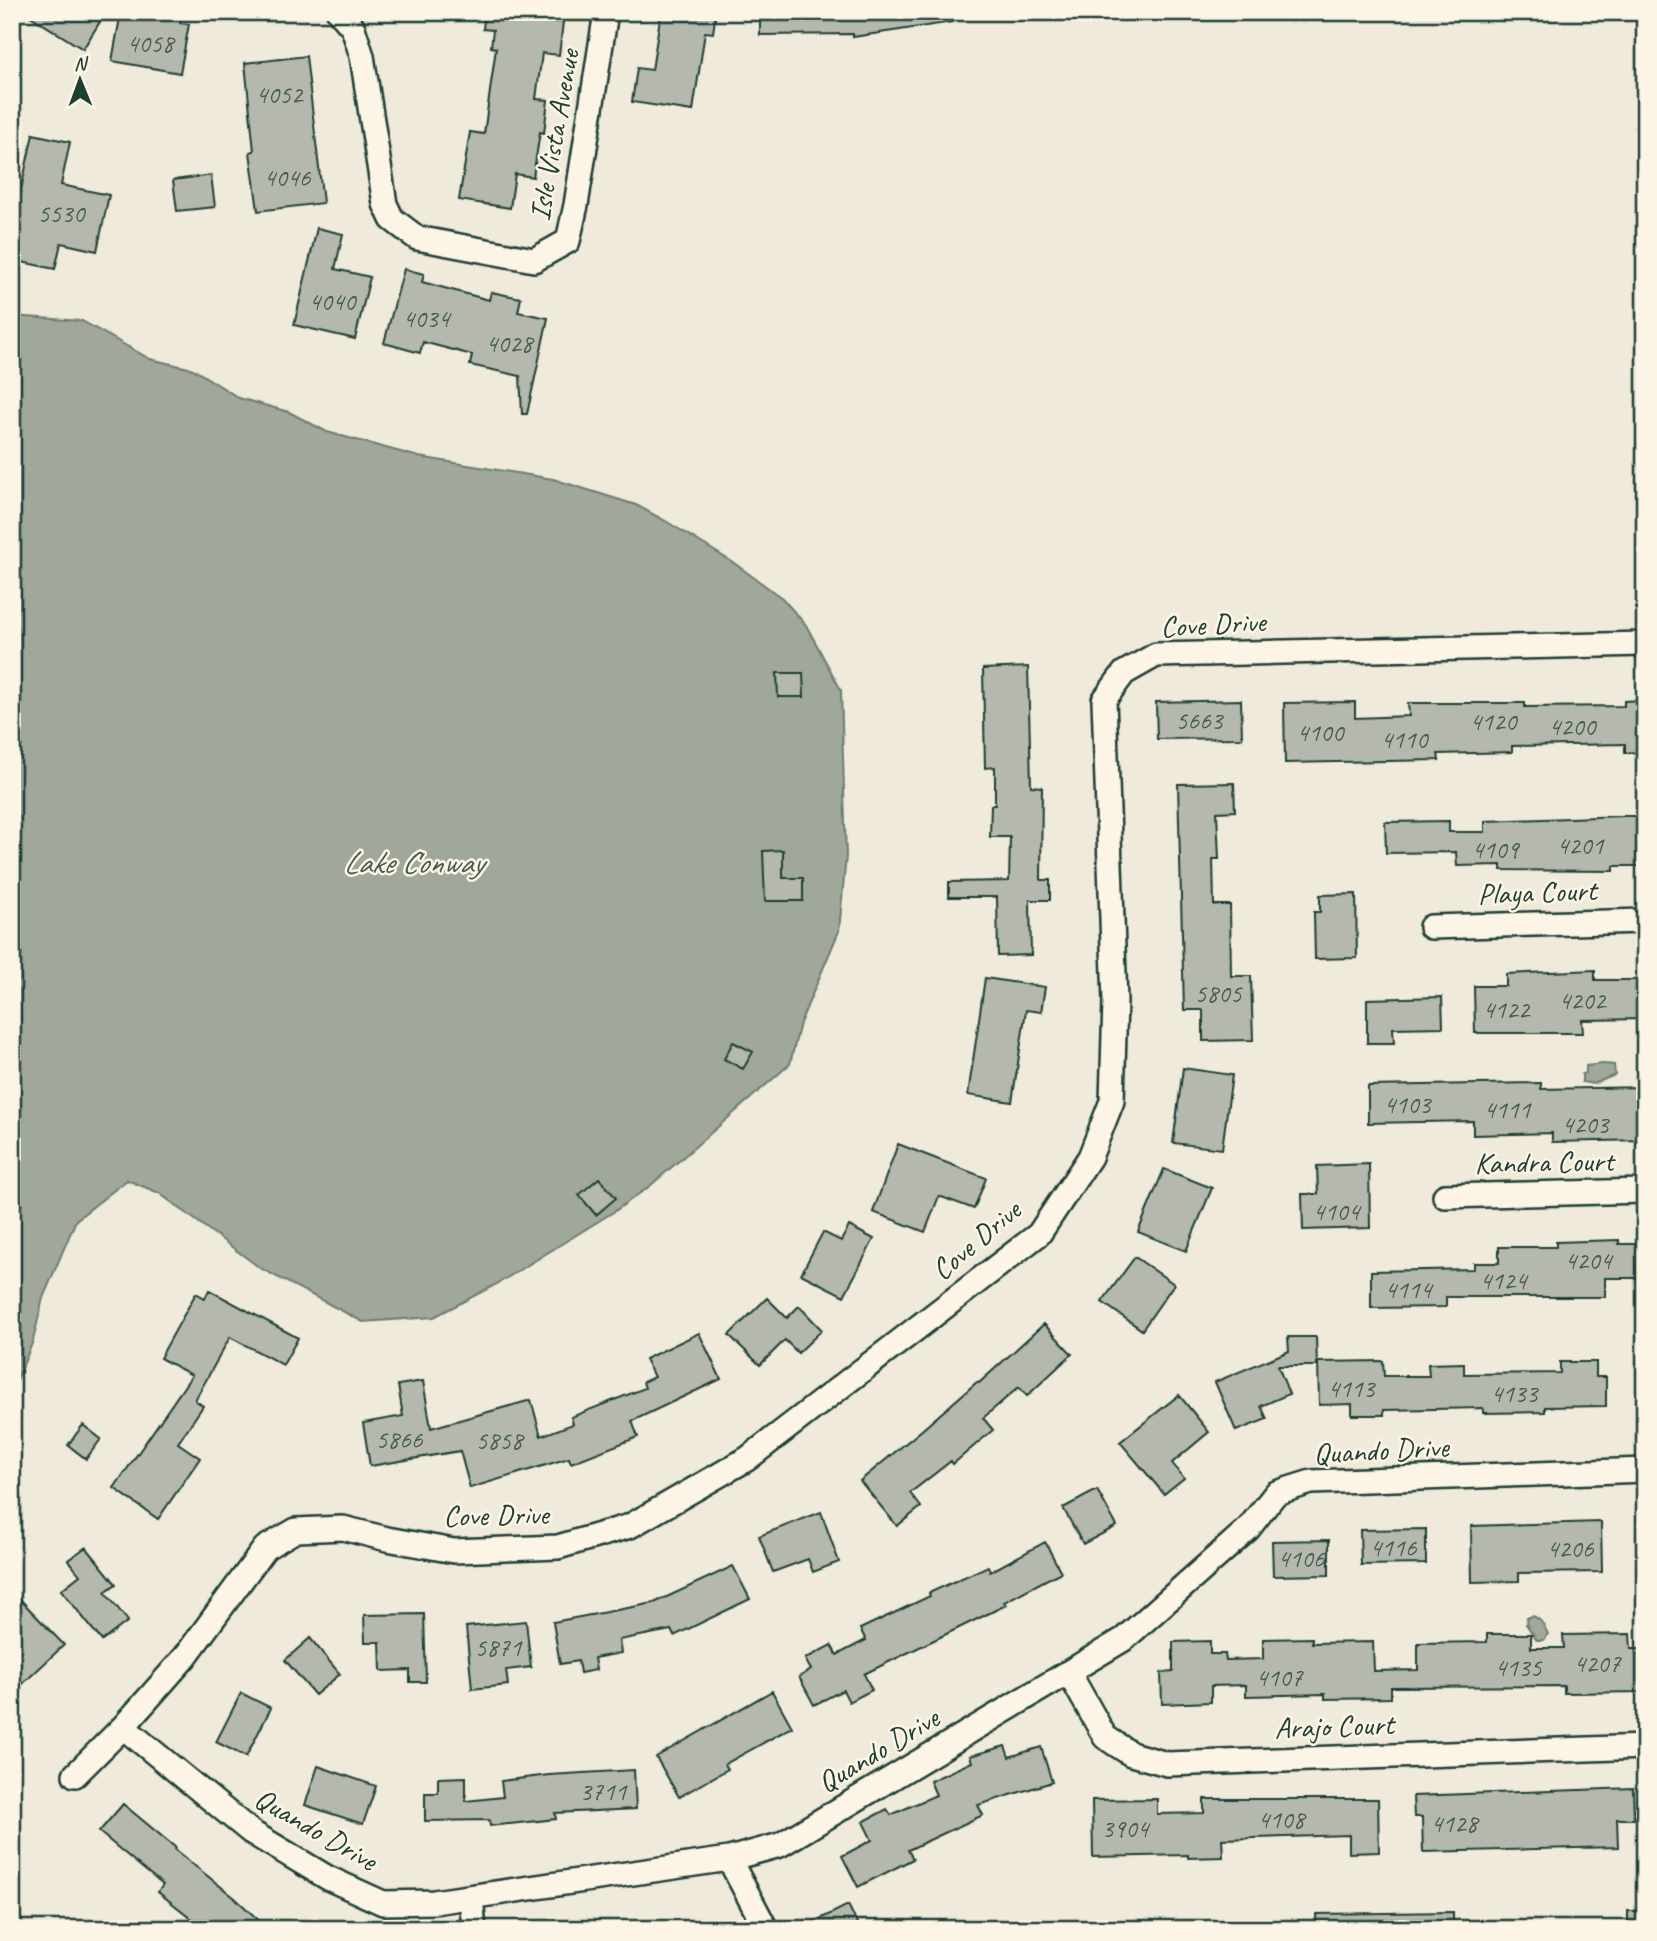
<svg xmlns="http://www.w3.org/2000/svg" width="1657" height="1941" font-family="Caveat,sans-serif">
<rect width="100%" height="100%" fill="#efeada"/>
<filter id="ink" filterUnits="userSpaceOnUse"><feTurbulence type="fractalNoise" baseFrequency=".0143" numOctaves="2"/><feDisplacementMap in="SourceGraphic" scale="14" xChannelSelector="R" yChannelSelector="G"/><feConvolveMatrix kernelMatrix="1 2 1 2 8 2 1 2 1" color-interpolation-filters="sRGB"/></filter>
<g filter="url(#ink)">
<path fill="#9fa89a" stroke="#6c7d71" stroke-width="2" d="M12,316L82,321L150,359L193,369L239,398L289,412L327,432L419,457L553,479L636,505L664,520L734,563L782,598L806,625L841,690L846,856L839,931L800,1023L790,1064L650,1186L615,1211L497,1284L434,1317L363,1322L260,1268L159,1193L127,1180L76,1220L43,1298L33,1341L12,1392Z
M1603,1064L1614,1065L1615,1075L1593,1084L1582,1082V1074L1586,1073V1066Z
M1532,1616C1541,1618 1544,1626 1548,1634L1544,1640H1537L1526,1624L1527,1618Z"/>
<path fill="#b5b9ad" stroke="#1f3d34" stroke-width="2" d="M24,12H106L83,49Z
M121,12L160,15V12H182L180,23L189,24L180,73L112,61Z
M485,12H549L548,21L563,22L559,55L542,53L536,99L548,100L544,133L540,132L533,177L515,174L510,208L459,200L470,132L484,134L496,48L491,47L493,30L483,29Z
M661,12H716L713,33L705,32L693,111L632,102L637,68L652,70Z
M760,12H952L953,22L853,37V34L760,35Z
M306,56L323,203L258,211L250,152L254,151L245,63Z
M33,134L70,142L61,185L109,195L97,251L61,243L55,269L12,260V231Z
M211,175L215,207L177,211L173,180Z
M317,228L343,234L335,269L370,277L355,339L294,325Z
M404,269L424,274L422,282L489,300L491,292L521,298L518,312L548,318L527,414H522L520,376L470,365L472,355L423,342L420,353L384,343Z
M1028,667L1031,786L1042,787L1041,880H1050V900H1030L1031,955L998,956L997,897H949V882L1009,881L1010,837H990L991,805H995V767L985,768L983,669Z
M777,673H803L804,697H778Z
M1241,700L1242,738L1157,739L1156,702Z
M1645,700V753H1625V744L1512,746V752L1438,754L1439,760L1285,763L1284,703L1355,702V718L1409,716L1408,703H1525V707L1624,706V701Z
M1234,783L1235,811L1217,812L1219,859H1213L1214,905H1230L1231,976H1251L1253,1040L1203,1041V1010H1184L1178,784Z
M1624,816H1645V866H1614V871L1501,870V865L1457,866L1456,852L1386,853L1385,822L1449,821V832H1485V821Z
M783,850V878H803V901H765L763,851Z
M1356,894L1357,958L1315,959L1314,912H1320V895Z
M1595,970V980H1645V1019L1582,1020L1583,1033H1475L1474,986H1506V974Z
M985,978L1045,987L1041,1012L1026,1010L1012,1102L968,1095Z
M1442,997L1443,1027L1393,1028L1394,1043H1367V999Z
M733,1042L753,1052L743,1069L724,1059Z
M1183,1068L1232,1075L1222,1149L1173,1143Z
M1541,1083V1089L1645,1087V1140L1552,1142V1133L1473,1135V1121L1368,1123V1086Z
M898,1144L986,1178L974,1209L939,1196L925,1232L873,1212Z
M1369,1164L1370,1228L1303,1230L1302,1194H1318L1317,1166Z
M1164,1169L1212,1188L1186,1251L1138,1232Z
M599,1178L616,1198L596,1215L579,1195Z
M849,1226L874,1239L844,1296L801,1274L823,1232L841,1241Z
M1619,1240V1244H1645V1278H1605V1297H1446V1307L1371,1308V1271L1474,1269V1263H1499V1247H1556V1242Z
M1135,1257L1174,1284L1142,1330L1102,1302Z
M209,1290L298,1338L283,1365L230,1337L195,1400L203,1406L178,1443L200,1458L158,1519L114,1488L192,1375L160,1358L196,1293L205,1298Z
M767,1298L787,1318L799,1306L822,1330L798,1353L785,1340L760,1365L729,1335Z
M1044,1324L1072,1354L1027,1396L1019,1387L983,1418L993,1430L953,1464L951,1461L910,1493L921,1507L897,1526L860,1481L923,1429L977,1382L979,1383Z
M699,1333L721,1379L632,1421L638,1437L571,1463L569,1458L470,1488L460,1451L370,1466L363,1423L403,1416L398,1385L423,1381L431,1428L531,1400L541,1436L573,1424L571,1417L645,1388L643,1382L654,1377L645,1359Z
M1288,1337H1316L1317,1366H1278L1289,1394L1261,1406L1267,1419L1236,1431L1215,1382L1289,1351Z
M1383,1361L1384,1376H1429L1428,1364L1464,1363V1374L1560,1373V1362H1596V1377H1606V1406L1545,1407V1412L1483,1413V1408L1384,1410V1415H1352V1404L1319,1405L1318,1362Z
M1179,1395L1209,1432L1172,1463L1184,1478L1164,1494L1120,1442Z
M83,1425L101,1439L86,1459L68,1445Z
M1097,1490L1117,1526L1083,1544L1063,1508Z
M821,1512L839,1562L813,1572L808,1559L773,1572L759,1536Z
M1601,1522L1602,1572L1519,1573V1581L1472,1582L1471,1526Z
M1426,1529V1564L1361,1565L1360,1530Z
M1329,1540V1575L1273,1576L1272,1541Z
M1045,1542L1061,1572L1004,1602L1006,1605L864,1674L872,1690L849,1702L843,1690L814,1705L799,1677L811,1670L805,1659L831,1645L837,1655L866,1640L860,1629L930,1596L929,1593L988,1566L990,1572Z
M86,1547L116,1584L105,1592L128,1621L102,1641L61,1590L80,1575L68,1560Z
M733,1566L750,1599L674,1636L671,1630L619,1640L621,1653L594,1658L596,1670L580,1673L578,1661L560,1664L553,1622L654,1603Z
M12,1591L64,1645L12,1694Z
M424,1614L426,1682H410V1670L381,1671L380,1642H365L364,1615Z
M526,1621L531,1667L506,1670L508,1685L472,1689L466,1627Z
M1487,1634H1531V1648H1564L1563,1635L1630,1634L1631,1649H1645V1692L1564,1693V1686L1391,1687V1698L1325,1699V1694L1246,1696V1685L1211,1686V1702L1162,1704L1161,1673L1173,1672V1642L1210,1641V1654H1225L1226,1660L1263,1659V1639L1312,1638V1643L1373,1642L1374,1671L1418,1670V1643L1487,1642Z
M310,1638L340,1674L315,1695L285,1660Z
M772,1691L792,1727L725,1764L728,1769L679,1797L656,1757Z
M241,1693L271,1708L246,1757L216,1742Z
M1005,1746L1009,1757L1041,1747L1052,1782L978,1805L983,1815L908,1850L913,1859L858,1887L842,1856L872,1840L863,1822L887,1809L891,1815L936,1795L930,1781L972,1762L970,1756Z
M318,1766L376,1786L363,1824L305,1805Z
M634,1770L636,1809L555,1813L556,1819L490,1826L489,1820L425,1821V1793H438V1778L466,1777V1801L503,1797L501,1781L549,1775Z
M1633,1788L1634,1819H1617L1618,1847L1423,1852L1422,1817H1414L1413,1796Z
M1157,1799V1814L1204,1813V1799H1378L1379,1852L1349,1853V1835L1222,1839L1223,1857L1188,1858V1855L1093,1857L1092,1800Z
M123,1804L176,1848L175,1850L235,1898L268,1929H205L158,1892L163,1885L99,1832Z
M848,1905L860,1929H800Z
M1628,1911H1645V1929H1628Z
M1453,1912V1929H1317L1316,1914Z"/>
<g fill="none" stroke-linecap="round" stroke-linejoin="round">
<g stroke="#1f3d34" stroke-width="28">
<path id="street" d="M339,12L353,28L362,56L385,204L392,219L417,238L534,260L568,241L576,205L606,12
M1431,927L1645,921
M1445,1196L1645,1191
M1069,1673L1105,1737L1131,1754L1167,1764L1645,1747
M123,1727L251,1832L328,1878L383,1903L434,1902L729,1859L780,1845L1124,1639L1248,1529L1276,1493L1311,1482L1645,1470
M75,1775L123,1727L185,1657L265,1548L296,1530L343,1528L387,1539L454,1551L558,1547L630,1526L747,1459L1039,1234L1090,1157L1112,1101L1115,1001L1104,700L1124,673L1156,655L1645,644
M729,1859L766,1929
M471,1897L474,1929"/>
</g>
<use href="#street" stroke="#fcf5e5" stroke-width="23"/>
</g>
</g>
<g text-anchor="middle" stroke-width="5" stroke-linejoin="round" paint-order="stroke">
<g font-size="26" fill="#445c52">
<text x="150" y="52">4058</text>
<text x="279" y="103">4052</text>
<text x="287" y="186">4046</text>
<text x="61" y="222">5530</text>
<text x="332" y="310">4040</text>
<text x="426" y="327">4034</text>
<text x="509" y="352">4028</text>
<text x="1199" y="729">5663</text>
<text x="1493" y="730">4120</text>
<text x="1572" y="735">4200</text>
<text x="1320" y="741">4100</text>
<text x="1404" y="748">4110</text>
<text x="1580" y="854">4201</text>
<text x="1495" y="858">4109</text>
<text x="1218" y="1002">5805</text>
<text x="1582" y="1009">4202</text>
<text x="1506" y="1018">4122</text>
<text x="1407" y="1113">4103</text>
<text x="1507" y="1118">4111</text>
<text x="1585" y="1133">4203</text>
<text x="1336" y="1220">4104</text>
<text x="1588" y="1269">4204</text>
<text x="1503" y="1289">4124</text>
<text x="1408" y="1298">4114</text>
<text x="1351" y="1397">4113</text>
<text x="1514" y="1402">4133</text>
<text x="399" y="1448">5866</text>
<text x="499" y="1449">5858</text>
<text x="1393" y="1556">4116</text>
<text x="1570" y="1557">4206</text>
<text x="1301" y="1567">4106</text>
<text x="498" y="1656">5871</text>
<text x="1597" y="1672">4207</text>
<text x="1518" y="1676">4135</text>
<text x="1279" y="1686">4107</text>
<text x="603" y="1800">3711</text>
<text x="1281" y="1828">4108</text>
<text x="1454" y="1832">4128</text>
<text x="1125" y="1837">3904</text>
</g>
<g font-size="30" fill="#1f3d34" stroke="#fcf5e5">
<text transform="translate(554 135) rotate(-80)" y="10">Isle Vista Avenue</text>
<text transform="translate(1213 624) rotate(-3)" y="10">Cove Drive</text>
<text transform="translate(1537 892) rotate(-2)" y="10">Playa Court</text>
<text transform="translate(1544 1162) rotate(-1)" y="10">Kandra Court</text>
<text transform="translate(976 1240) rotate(-40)" y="10">Cove Drive</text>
<text transform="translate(1381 1450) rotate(-3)" y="10">Quando Drive</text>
<text transform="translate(496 1515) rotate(-1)" y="10">Cove Drive</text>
<text transform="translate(1334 1726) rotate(-2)" y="10">Arajo Court</text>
<text transform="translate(878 1750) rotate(-31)" y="10">Quando Drive</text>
<text transform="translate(316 1829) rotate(30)" y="10">Quando Drive</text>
</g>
<g font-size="32" font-style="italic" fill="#455d53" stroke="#fcf5e5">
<text x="413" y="873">Lake Conway</text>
</g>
</g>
<rect width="1657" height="1941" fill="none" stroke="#fcf5e5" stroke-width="42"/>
<rect x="21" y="21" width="1615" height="1899" fill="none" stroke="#1f3d34" stroke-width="2.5" filter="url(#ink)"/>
<g transform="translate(80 80) rotate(359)" stroke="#fcf5e5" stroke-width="5" paint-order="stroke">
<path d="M0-5L12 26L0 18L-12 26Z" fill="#1f3d34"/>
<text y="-10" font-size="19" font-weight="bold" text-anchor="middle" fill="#1f3d34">N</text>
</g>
</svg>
